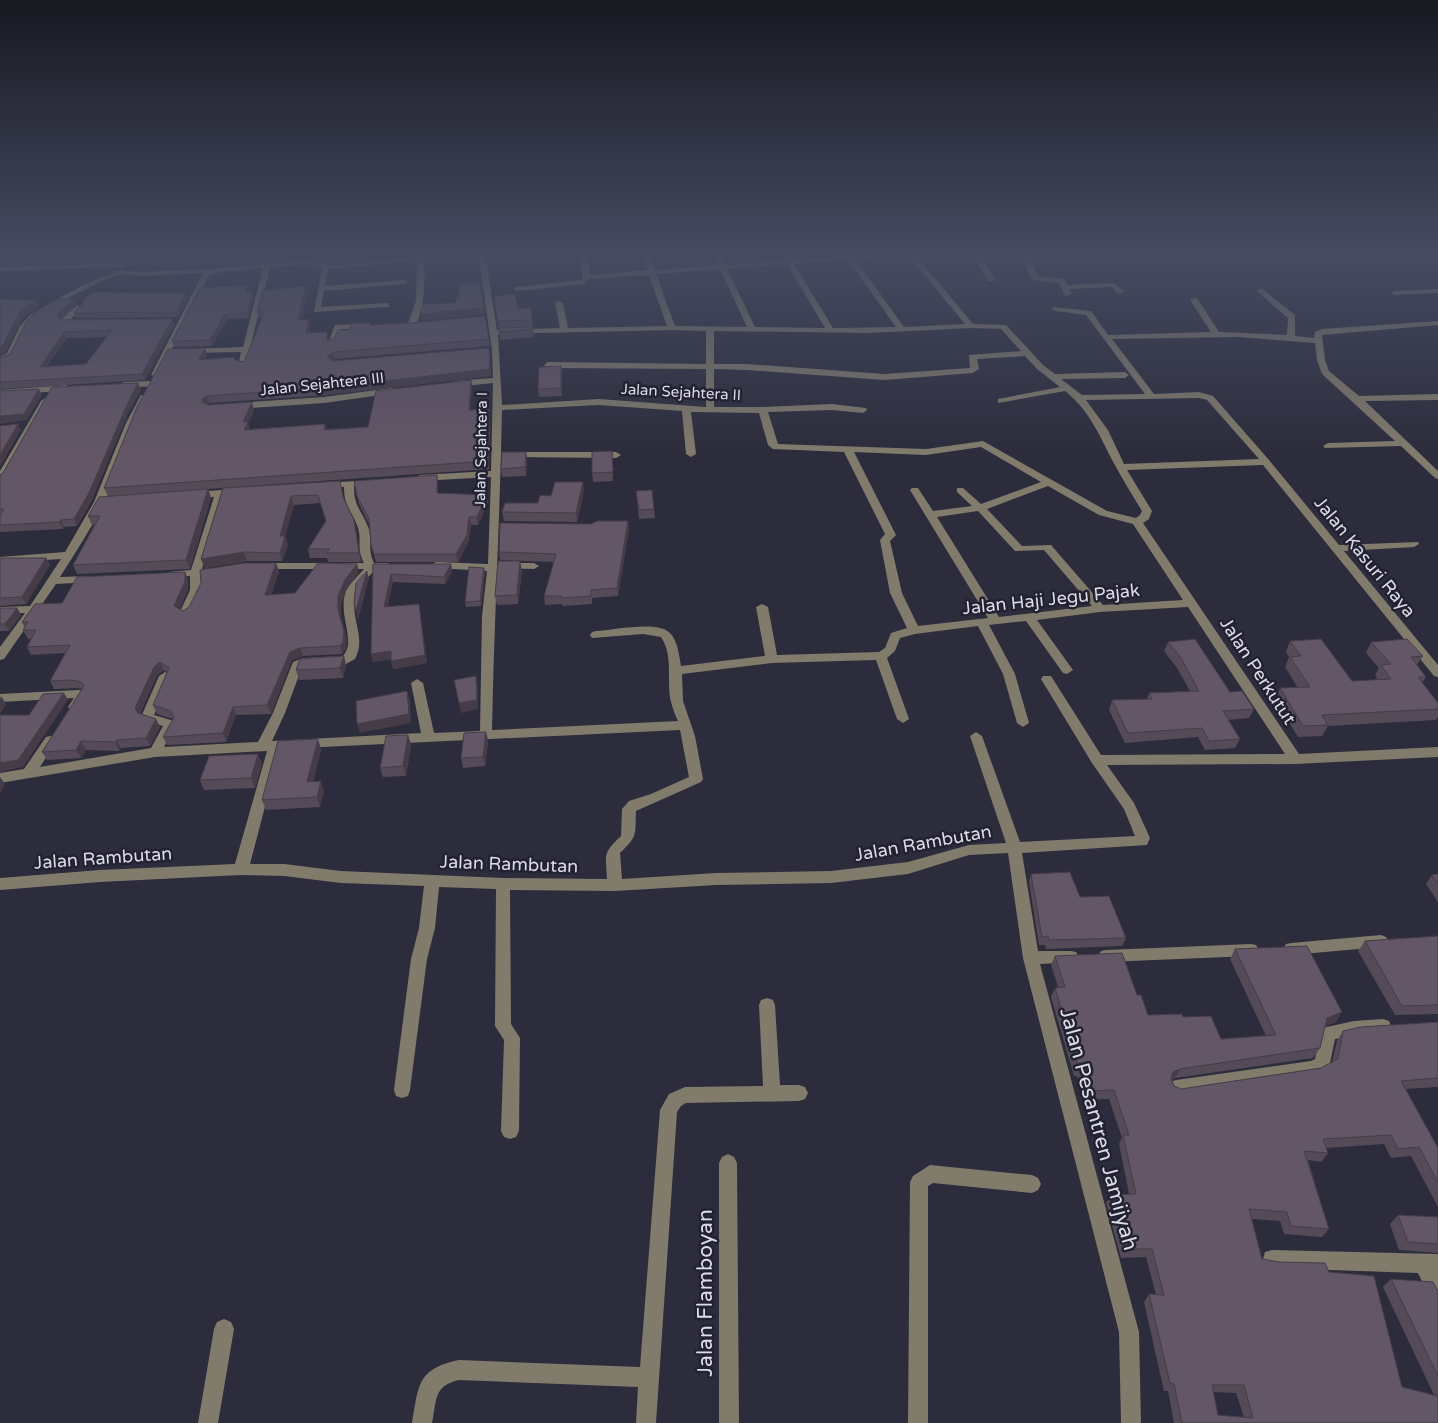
<svg xmlns="http://www.w3.org/2000/svg" width="1438" height="1423" font-family="'Varela Round',sans-serif">
<rect width="100%" height="100%" fill="#2c2c3c"/>
<g fill="none" stroke-linecap="round" stroke-linejoin="round">
<path fill="#817b6c" fill-rule="evenodd" d="M417,253H425C424,269 427,321 411,328L407,326L416,301Z
M478,253H485L497,330L560,328L555,303L559,301L563,303L568,328L667,326L649,275L589,279L584,284L517,291L513,289L517,287L581,280L583,277L579,253H586L590,275L648,270L642,253H649L655,270L718,265L713,253H720L725,265L785,260L781,253H788L792,260L846,256L845,253L852,255L914,253L973,324L1006,325L1043,365L1055,374L1125,372L1129,375L1125,378L1061,379L1082,395L1145,394L1086,315L1056,311L1052,309L1053,307L1091,311L1108,335L1211,332L1190,300L1194,298H1197L1219,332L1287,335L1288,318L1258,292L1257,290L1261,288L1295,315V336L1314,338L1315,332L1322,329L1438,321V325L1322,335L1325,360L1329,371L1359,396L1438,394V400L1365,401L1438,471V479L1435,478L1401,446L1325,448L1323,446L1328,443L1395,441L1322,374L1317,360L1315,343L1239,337L1112,339L1154,394L1199,392L1213,396L1269,460L1339,545L1418,542L1419,544L1414,547L1344,551L1438,665V677L1434,676L1263,465L1127,470L1152,511L1149,519L1143,523L1299,754L1438,747V757L1295,764L1107,765L1134,803L1150,838L1147,845L1022,853L1038,951H1071L1076,952L1079,957L1076,962L1040,964L1139,1332L1141,1423H1121L1119,1332L1023,958L1008,853L969,855L908,874L831,883L716,885L615,891L510,890L511,1024L520,1038L519,1131L516,1137L510,1139L504,1137L501,1131L504,1040L495,1026L496,889L439,887L435,928L427,959L410,1090L408,1096L402,1098L396,1096L394,1090L411,959L419,928L424,886L341,883L284,876L241,875L100,882L0,890V878L100,870L235,864L267,751L155,757L0,783V773L24,769L46,737L51,736L57,740L40,767L151,748L163,726L143,720L141,717L159,676L165,672L171,676L154,715L174,721L176,724L164,747L258,742L273,713L293,662L303,658L343,656C357,641 337,614 346,591C350,583 358,576 364,569H261L256,566L261,563H364C356,548 362,540 358,528C352,510 344,508 344,487H322V483L373,480V484L354,486C354,507 361,509 368,527C373,539 367,548 374,563H388L393,566L388,569H375C370,576 362,583 358,591C346,614 368,635 355,659L346,664L302,667L285,713L272,741L421,733L411,683L417,679L423,683L434,733L480,731L482,616L487,571L436,568L431,565L436,562L488,564L491,477L420,481L415,478L420,475L491,471L493,383L455,387L451,384L455,381L493,378L492,350ZM908,255L965,324L904,327L855,259ZM848,260L896,327L833,328L794,264ZM787,264L825,328L755,327L727,269ZM720,269L747,327L675,326L656,274ZM971,328L1001,329L1021,351L969,355L970,368L884,374L747,364H714V331L869,333ZM672,330L706,331V364L548,362L544,365L548,368L706,369V407L599,399L502,405L498,334ZM1025,356L1037,369L1060,387L998,399V403L1065,391C1091,411 1101,440 1116,467C1124,482 1133,496 1142,511L1140,515L1136,518L1107,511L983,441L926,449L778,444L768,412L832,410L863,413L867,410L866,408L832,404L763,407H714V369L747,370L884,380L973,373L979,369L977,359ZM1199,398L1207,400L1259,459L1124,464L1108,430L1086,400ZM599,405L682,411L686,454L691,457L696,454L691,412L759,413L768,445L773,449L844,452L885,534L880,540L890,593L907,628L891,633L885,648L879,652L777,655L768,607L762,604L756,607L765,656L681,666C679,656 678,641 670,633C658,620 613,630 596,631L592,632L590,635L592,638L643,634L661,637C674,656 666,681 671,702C673,709 675,715 678,721L492,730C494,623 500,517 502,410ZM981,447L1041,482L981,504L963,488H957V492L972,506L933,511L918,488H912L910,490L988,618L918,626L902,593L890,541L896,535L854,452L926,455ZM1048,486L1099,515L1133,524L1183,600L1103,605L1051,545L1022,546L987,509ZM978,511L1015,551L1044,550L1092,606L999,617L937,517ZM1188,607L1285,754L1101,755L1051,676H1043L1041,679L1092,763L1124,809L1135,836L1020,842L982,736L976,732L970,736L1006,843L969,845L908,862L831,871L716,873L622,879L620,853C638,836 635,835 636,811L701,782L703,779L695,736L683,701L682,674L772,663L876,660L897,719L903,723L909,719L887,658L895,651L900,638L915,634L978,626L1003,674L1017,723L1023,727L1029,723L1015,674L989,625L1026,621L1063,673L1067,674L1073,670L1037,620L1100,612ZM680,730L689,777L651,794L629,801L622,809L621,836C602,854 606,854 607,879L503,878L341,871L284,864H250L280,749Z
M971,253H978L995,279L994,281H988Z
M1018,253L1028,254L1038,276L1065,279L1067,285L1114,283L1125,292L1118,294L1112,287L1069,289L1072,294L1065,296L1059,283L1032,280L1022,257Z
M403,258H406V262L328,269L325,286L404,280L408,282L404,284L324,291L321,307L389,303V307H386L314,312L322,268L306,264L270,268L245,368L238,366L241,352L190,353L186,351L190,349L243,347L263,268L223,272L209,275L158,377L151,375L203,273L140,276L121,274L104,280L60,302L36,317L28,326L11,360L0,363V357L7,353L20,326L31,314L85,284L121,270L140,272L211,269L306,260L332,266Z
M122,263H125V267L0,271V267Z
M1438,289V293L1395,295L1391,293L1395,291Z
M77,305L84,307L71,319L82,320V324L62,322V318Z
M366,324L370,326L369,328L341,329L335,345L328,343L335,325Z
M151,381L155,384L154,386L124,388L120,385L124,382Z
M66,385L70,388L69,390L0,396V390Z
M392,388L395,389V393L324,403L236,409L232,406L236,403L324,397Z
M141,395L148,397C132,427 123,459 110,490C96,521 78,549 60,577L91,576L96,579L91,582L56,584L4,659L0,660V647L25,613H0V607L30,606L61,559L0,563V557L65,552L94,502L126,423Z
M45,398L49,401L5,479L0,482V471L41,401Z
M511,452H616L621,455L616,458L508,457V453Z
M238,489L242,490V494L224,496L202,569L216,568L221,571L216,574L201,576L202,590L191,614L189,616H181L179,614L190,590V576L169,578L164,575L169,572L191,570L214,497L193,498L188,495L193,492Z
M504,563H534L539,566L534,569L500,568L499,566Z
M79,690L83,691L87,698L78,710L74,711L68,707L74,698L0,702V694Z
M1381,935L1386,937L1389,941L1386,945L1381,947L1291,955L1286,954L1283,949L1286,944L1291,943Z
M1251,944L1256,945L1259,950L1256,955L1251,956L1106,962L1101,961L1098,956L1101,951L1106,950Z
M767,998L773,1000L775,1005L780,1085H799L805,1087L808,1093L805,1099L799,1101L686,1103L681,1106L677,1112L656,1423H636L638,1387L459,1380C433,1386 437,1400 432,1423H412C419,1386 416,1369 459,1360L640,1367L660,1110L669,1094L685,1087L763,1086L759,1005L761,1000Z
M1383,1019L1389,1021L1391,1026L1389,1031L1335,1039L1329,1068L1314,1076L1176,1096L1170,1094L1168,1088L1170,1082L1176,1080L1311,1061L1315,1059L1322,1028L1354,1021Z
M728,1154L734,1157L737,1163L739,1423H719V1163L722,1157Z
M930,1165L1032,1175L1038,1178L1041,1184L1038,1190L1032,1193L933,1183L928,1186V1423H908L910,1182L913,1176Z
M1272,1250L1438,1254V1303L1431,1300L1418,1273L1272,1268L1265,1266L1263,1259L1265,1252Z
M224,1319L231,1322L234,1329L218,1423H198L214,1329L217,1322Z"/>
</g>
<path fill="#554a58" fill-rule="evenodd" d="M250,290L249,293L252,292L254,298L248,318L227,319L212,346L174,347L172,341Z
M186,293L188,298L178,317L76,318L74,313L83,303Z
M308,293L301,319L311,326L309,333L328,340L334,339L349,330L371,325L410,323L485,316L490,346L335,359L333,361L489,348L491,376L324,395L210,403L207,405L254,410L248,423L250,429L325,424L326,429L368,427L471,380L472,387L470,410L490,416L489,469L208,489L211,498L190,569L77,574L73,565L94,525H92L88,516L108,496L104,488L207,355L205,359L235,360L244,362L262,318H259L257,311Z
M494,296L518,309L531,308L534,337L500,340Z
M77,305L61,319H172L174,325L145,380L0,389V358L10,354ZM107,337L86,364L47,366L67,338Z
M561,366L562,374V396L539,397L538,389Z
M141,389L128,413L92,500L77,526L64,527L63,529L0,532V475Z
M612,451L613,481L593,482L592,473Z
M526,452L527,461L526,476L502,477L501,469Z
M437,475L438,483V493L488,502L478,525H471L468,543L458,562H376L371,545L369,524L359,504L357,496Z
M223,488L342,489L344,500L356,529L361,562H328L327,558H310L308,549L326,521L320,503L294,505L285,536L288,545L282,561H247L205,568L201,559Z
M584,491L577,522L504,521L502,512L538,503L551,496Z
M636,491L654,509L655,518L639,519Z
M628,521L629,529L618,596L592,598V604L562,606V604L545,605L544,596L554,562L500,560L499,552L591,524Z
M0,558H46L50,565L26,604L0,606Z
M373,564H451L452,571L445,584L393,582L387,607L420,612L427,663L393,669L391,659L373,662L371,654Z
M279,571L271,595L295,593L359,572L347,588L341,604V617L347,640L345,650L342,654L303,656L292,660L271,714L236,715L226,742L167,745L163,737L173,719L157,714L153,705L167,673L164,670L157,675L140,714L160,727L150,746L121,748L119,751L86,750L81,758L47,760L42,752L82,689L76,688L54,689L50,681L65,653L31,655L27,647L31,639H28L23,630L25,628L22,622L62,603L188,580V590L179,610L183,611Z
M522,571L518,604L497,605L495,596Z
M485,573L481,606L466,607L465,602Z
M0,608H17L21,615L9,631H0Z
M1290,641L1352,681L1378,680L1375,675L1379,668L1366,653L1371,642L1423,656L1417,665L1426,677L1422,683L1438,703V717L1436,720L1328,726L1322,736L1298,737L1275,699L1280,688H1298L1285,667L1289,657L1286,652Z
M1168,642L1230,692L1254,709L1249,718L1228,720L1240,739L1235,748L1205,750L1198,737L1125,743L1109,710L1112,700L1147,699L1149,693L1190,691L1177,668L1164,651Z
M344,656L346,666L343,678L299,680L296,670Z
M486,732L488,741L485,766L463,768L461,758Z
M408,735L411,745L406,776L383,777L380,768Z
M321,749L313,782L324,791L320,807L266,810L262,800Z
M262,763L255,788L204,790L200,780Z
M1031,874L1080,897L1126,938L1122,946L1046,949L1045,945H1039L1029,882Z
M1438,874V902L1426,884L1432,875Z
M1438,936V1014L1395,1015L1358,951L1365,941Z
M1235,949L1336,1022L1325,1026L1320,1048L1313,1058L1175,1078L1172,1080L1174,1086L1181,1089L1321,1068L1332,1062L1337,1041L1343,1031L1438,1022V1087L1406,1089L1438,1148V1207L1411,1156L1391,1158L1384,1144L1326,1148L1328,1153L1321,1162L1308,1160L1329,1229L1322,1237L1284,1234L1280,1221L1252,1219L1262,1259L1329,1272L1402,1387L1434,1395L1383,1287L1391,1279L1438,1291V1423H1174L1168,1391H1164L1144,1302L1149,1294L1156,1295L1146,1257L1121,1258L1106,1203L1111,1195L1129,1194L1119,1144L1122,1138L1109,1099L1084,1100L1077,1076H1074L1051,997L1055,988L1058,987L1051,965L1055,956L1137,995L1148,1015L1183,1017L1221,1039L1266,1036L1230,959ZM1213,1392L1236,1393L1244,1417L1218,1415Z
M1398,1215L1438,1217V1253L1399,1250L1390,1224Z"/>
<path fill="#453c47" d="M248,285L250,290L247,298L245,293Z
M306,286L308,293L300,327L298,320Z
M252,292L254,298L248,318L247,313Z
M186,293L188,298L178,317L176,312Z
M75,299L77,305L60,321L58,317L57,314Z
M37,300L40,306L22,318L6,352L0,356V347L20,312Z
M484,308L485,314L421,321L420,314Z
M225,314L227,319L212,346L210,340Z
M172,319L174,325L145,380L142,374Z
M309,319L311,326L307,341L306,333Z
M64,332L67,338L42,373L40,367Z
M205,348L207,355L201,367L199,360Z
M489,348L491,376L324,395L322,388Z
M333,352L335,359L329,364L327,357Z
M561,366L562,374V396L561,388Z
M471,380L472,387L470,418L469,410Z
M138,383L141,389L128,413L92,500L77,526L74,519L126,407Z
M39,389L42,395L27,420L0,424V416Z
M207,396L210,403L205,406L202,402V399Z
M252,402L254,410L248,423L250,430L246,438L243,422Z
M489,409L490,416L489,469L488,461Z
M18,424L21,430L0,467V455Z
M526,452L527,461L526,476L525,467Z
M437,475L438,483V501L437,493Z
M583,482L584,491L577,522L576,513Z
M208,489L211,498L190,569L186,560Z
M487,495L488,502L478,525L477,517Z
M291,496L294,505L283,545L280,536Z
M469,517L471,525L468,543L458,562L456,554Z
M61,520L64,527L63,529L59,522Z
M354,520L356,529L361,562L359,553Z
M628,521L629,529L618,596L617,588Z
M285,536L288,545L282,561L280,553Z
M244,552L247,561L205,568L201,559Z
M46,558L50,565L26,604L22,597Z
M520,561L522,571L518,604L517,595Z
M276,563L279,571L268,603L265,595Z
M357,564L359,572L347,588L341,604V617L347,640L345,650L342,654L340,646L338,596L345,580Z
M451,564L452,571L445,584L444,577Z
M484,568L485,573L481,606L480,601Z
M367,571L369,579L358,620L356,611Z
M185,572L188,580V590L177,615L174,606Z
M391,574L393,582L386,615L384,607Z
M419,604L420,612L427,663L393,669L391,661Z
M17,608L21,615L9,631L5,624Z
M300,648L303,656L292,660L271,714L267,705L290,652Z
M391,651L393,659L373,662L371,654Z
M344,656L346,666L343,678L340,668Z
M160,662L164,670L157,675L139,716L135,708L154,667Z
M476,676L478,686V709L461,713L459,703Z
M407,691L410,700L411,723L360,733L357,724Z
M64,693L68,700L23,767L0,772V763Z
M1,696L6,704L0,714V699Z
M233,707L236,715L226,742L223,733Z
M156,719L160,727L150,746L146,738Z
M486,732L488,741L485,766L483,757Z
M408,735L411,745L406,776L403,766Z
M318,739L321,749L311,792L307,782Z
M117,740L121,748L119,751L115,742Z
M81,741L86,750L81,758L76,750Z
M258,754L262,763L255,788L251,778Z
M0,777L5,784L0,794Z
M321,781L324,791L320,807L317,797Z
M1342,1012L1336,1022L1320,1028L1327,1018Z
M1180,1069L1175,1078L1168,1081L1173,1072Z"/>
<path fill="#635666" stroke="#453c47" fill-rule="evenodd" d="M480,283L484,308L420,314L423,304L456,303V297H459V284Z
M248,285L245,293L252,292L247,313L225,314L210,340L172,341L200,288Z
M306,286L298,320L309,319L306,333L327,332V340L334,339L338,330H349L352,323H370V325L410,323L485,316L489,339L333,352L327,357L333,361L489,348L490,369L322,388L207,396L202,399V402L208,405L252,402L243,422H248L244,430L325,424L324,430L368,427L376,391L471,380L469,410L489,409L488,461L104,488L137,407L168,349L205,348L199,360L234,357L235,360L244,362L265,311H257L263,290Z
M93,292L186,293L176,312L74,313L83,303V300Z
M515,294L518,309L531,308L532,320L498,321L494,296Z
M0,299L37,300L20,312L3,345L0,347Z
M57,299H75L57,314L58,317L62,320L172,319L142,374L0,382V358L10,354L27,321L35,312ZM112,330L86,364L40,367L64,332Z
M533,327V329L499,332V328Z
M561,366V388L538,389L539,367Z
M138,383L126,407L89,493L74,519L61,520L59,522L0,525V516L4,509H0V475L3,473L52,387Z
M39,389L24,414L0,416V391Z
M18,424L0,455V426Z
M612,451L613,472L592,473V452Z
M502,452H526L525,467L501,469Z
M437,475V493L487,495L477,517H469L467,535L456,554H374L371,545L369,519L357,496L354,481Z
M340,481L343,497L354,520L359,553H326L330,549H308L326,521L318,495L291,496L280,536H285L280,553L244,552L201,559L223,488Z
M555,482H583L576,513L502,512L505,503H538L540,495L551,496Z
M208,489L186,560L73,565L100,516H88L99,497Z
M652,490L654,509L639,510L636,491Z
M597,521H628L617,588L591,590V596L561,598V596H544L556,554L499,552L500,523L591,524Z
M0,558H46L22,597L0,598Z
M498,561H520L517,595L495,596Z
M244,563H276L265,595L295,593L318,563L357,564L345,580L338,596V609L344,632L343,642L340,646L300,648L290,652L267,705L233,707L223,733L163,737L174,717L171,711L153,705L169,668L160,662L154,667L135,708L138,713L156,719L146,738L117,740L115,742L81,741L76,750L42,752L84,686L81,682L72,680L50,681L70,645L27,647L36,630H23L28,622H22L35,604L62,603L77,577L185,572V581L174,606L183,611L189,607L201,583L200,570Z
M373,564H451L444,577L391,574L384,607L419,604L425,655L391,661V651L371,654Z
M469,567L484,568L480,601L465,602Z
M367,571L356,611L354,603L356,583Z
M0,608H17L5,624H0Z
M1195,639L1230,692L1242,691L1254,709L1223,711L1240,739L1209,741L1202,728L1128,733L1112,700L1152,699L1149,693L1199,691L1181,658L1168,642Z
M1321,639L1352,681L1391,679L1381,665L1391,664L1371,642L1407,639L1423,656L1411,657L1426,677H1418L1438,703V709L1322,715L1328,725L1303,726L1280,688L1310,687L1290,657L1301,656L1290,641Z
M344,656L340,668L296,670L300,659Z
M476,676L477,700L459,703L454,680Z
M407,691L409,714L357,724L356,701Z
M64,693L18,760L0,763V715H29L43,694Z
M486,732L483,757L461,758L464,733Z
M408,735L403,766L380,768L386,736Z
M318,739L307,782L321,781L317,797L262,800L278,741Z
M258,754L251,778L200,780L209,756Z
M1070,872L1080,897L1109,896L1126,938L1049,940L1048,936L1042,937L1031,874Z
M1438,874V883L1432,875Z
M1438,936V1005L1402,1006L1365,941Z
M1307,946L1342,1012L1327,1018L1320,1048L1180,1069L1173,1072L1171,1079L1174,1086L1181,1089L1321,1068L1338,1059L1343,1031L1361,1027L1438,1022V1078L1401,1081L1438,1148V1182L1419,1147L1398,1149L1391,1135L1323,1139L1328,1153L1304,1151L1329,1229L1291,1226L1287,1212L1249,1209L1262,1259L1279,1262L1325,1263L1329,1272L1374,1276L1402,1387L1438,1396V1423H1182L1174,1384L1170,1383L1149,1294L1164,1295L1152,1249H1126L1111,1195L1136,1194L1123,1135H1129L1114,1090L1088,1091L1081,1066H1078L1055,988L1065,987L1055,956L1122,953L1137,995H1141L1148,1015L1182,1014L1183,1017L1211,1016L1221,1039L1276,1035L1235,949ZM1212,1385H1244L1253,1418L1218,1415Z
M1398,1215L1438,1217V1244L1408,1242Z
M1391,1279L1433,1282L1438,1291V1376Z"/>
<linearGradient id="sky" x2="0" y2="1"><stop stop-color="#181821"/><stop offset="0.56" stop-color="#454b61"/><stop offset="1" stop-color="#454b61" stop-opacity="0"/></linearGradient>
<rect width="1438" height="453" fill="url(#sky)"/>
<g text-anchor="middle" stroke-width="5" stroke-linejoin="round" paint-order="stroke">
<g font-size="15" fill="#dcdce7" stroke="#232232">
<text transform="translate(322 384) rotate(-6)" y="5">Jalan Sejahtera III</text>
<text transform="translate(681 392) rotate(3)" y="5">Jalan Sejahtera II</text>
<text transform="translate(481 450) rotate(-89)" y="5">Jalan Sejahtera I</text>
</g>
<g font-size="18" fill="#dcdce7" stroke="#232232">
<text transform="translate(1365 557) rotate(51)" y="6">Jalan Kasuri Raya</text>
<text transform="translate(1051 599) rotate(-6)" y="6">Jalan Haji Jegu Pajak</text>
<text transform="translate(1258 671) rotate(57)" y="6">Jalan Perkutut</text>
<text transform="translate(923 843) rotate(-10)" y="6">Jalan Rambutan</text>
<text transform="translate(103 858) rotate(-4)" y="6">Jalan Rambutan</text>
<text transform="translate(509 864) rotate(2)" y="6">Jalan Rambutan</text>
</g>
<g font-size="21" fill="#dcdce7" stroke="#232232">
<text transform="translate(1099 1129) rotate(75)" y="7">Jalan Pesantren Jamijyah</text>
<text transform="translate(705 1293) rotate(-90)" y="7">Jalan Flamboyan</text>
</g>
</g>
</svg>
